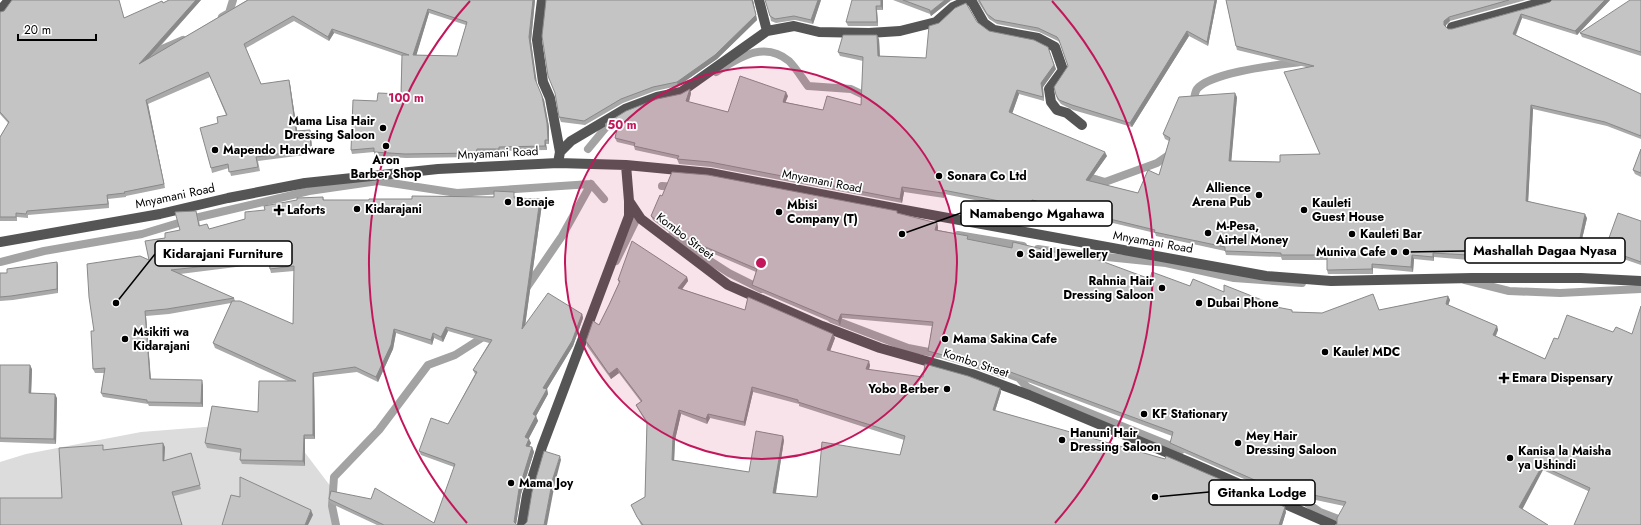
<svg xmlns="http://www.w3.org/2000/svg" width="1641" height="525" font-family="Jost,sans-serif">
<rect width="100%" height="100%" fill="#fff"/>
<path fill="#dcdcdc" d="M281,421L331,487L334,525H0V462L26,454L141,432Z"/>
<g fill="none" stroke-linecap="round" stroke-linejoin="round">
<path stroke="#a3a3a3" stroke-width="8" d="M222,17L229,13L233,0
M146,56L183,40
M716,72C739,58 764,40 789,61C796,68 802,78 808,86L851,89L870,98
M1193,107C1194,102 1194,93 1197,89C1211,72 1278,65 1300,62
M588,149L612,120
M1082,175L1105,182L1157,163L1173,152
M591,184L604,199
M662,186L676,187
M958,235L1023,246
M671,236L729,273L761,289
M1038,249L1058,252L1166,263L1234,278L1302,283
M616,261L637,218
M0,262L44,251L142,234L195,218L309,191L378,181L457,193L591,184
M1465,280L1509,291L1560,293L1641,289
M525,290L562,236L591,184
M832,319L908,348L939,354
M1011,375L1019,378L1027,387L1045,395L1181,450
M1282,491L1301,499L1320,512L1354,525
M336,525L332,506L334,477L379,430L428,365L455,355L488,334"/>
<path stroke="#555" stroke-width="10" d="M542,0L537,40L543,82L550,98L560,152
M759,0L767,31
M971,0L984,23L994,30L1038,38L1055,47L1063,70L1049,89L1051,102L1057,110L1067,113L1082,125
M0,11L9,0
M1452,27L1550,0
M558,163L560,152L571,141L625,109L657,97L681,92L767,31L794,26L819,32L869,33L900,31L936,22L953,7L969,0
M626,165L629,201L641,219L728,285L822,326L880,348L972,374L1029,395L1194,464L1333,525
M0,242L160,214L228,198L305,183L438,169L558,163L626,165L710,173L899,209L1266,276L1331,281L1472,278H1581L1641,281
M522,525L527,495L542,447L629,216V201"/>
</g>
<path fill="#a9a9a9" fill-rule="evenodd" d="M169,0H201L150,58L247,0H535L531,41L536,82L544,100L549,127V144H546L547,150L500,151V153L478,154V157L406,158L375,156L374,152L352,154L351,150L377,101L401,94L402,56L334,33L329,41L294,21L246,48L261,84H290L297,131L310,130L311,134L312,154L258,161L260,171L231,176L229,168L212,173L211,168L218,123L226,115L210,77L148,104L165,188L126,196V197L108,199L109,208L28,215V218L17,217V221H0V137L8,123L0,114V12L124,18L163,3ZM429,13L466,25L457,56L416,55Z
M546,0H753L757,20L717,59L678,86L655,91L623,103L585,125L561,122L559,117Z
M821,0L813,24L795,20L776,23L771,21L770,16Z
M883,0V10H877L878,26H848L846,22Z
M893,0H953L950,1L931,16L930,14Z
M977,0H1217L1208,46L1189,36L1132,127L1073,110L1061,104L1057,99L1056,95L1068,66L1061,44L1058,41L1039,32L997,24L989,19Z
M1226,0H1526L1450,21L1446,25V26L1448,29H1452L1550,2L1610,0L1577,35L1522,18L1516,35L1641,94V139L1607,126L1533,109L1528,201L1587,218L1578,256L1525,250V259L1469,256V260L1434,257V261L1414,259L1413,272L1373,268V274H1328L1327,270V260H1282L1281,257L1226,255L1225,251L1156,236L1155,233L1033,204L1031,211L944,194V198L904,192L902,203L711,167L679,164L677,159L635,150L634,146L617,142L615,138L617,129L606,128L605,124L691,93L689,102L728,112L788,96L785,102L823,110L861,105L863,61L840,56L838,52L879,39L880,56L926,58L977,22L989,31L1056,69L1043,87L1044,101L1019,94L1012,113L1107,156L1089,181L1138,193L1159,175L1169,141L1165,139L1163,134L1237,97L1231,161L1280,162L1320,154L1306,67L1237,50L1236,46Z
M1641,0V56L1582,37L1580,33Z
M1641,149V177L1635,174L1633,170Z
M516,196V198L540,199L542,204L525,325L582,314L583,318L573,346L547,389L548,394L536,416L538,421L528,439L531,443L529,447H532L534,452L521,494L516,524L517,525H377L330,503L329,499L434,523L454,467L421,455L419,451L448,424L475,374L473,370L489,343L448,331L443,342L434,338L432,345L396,333L393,349L378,382L357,372L314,377L315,439H305V466L242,464L240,460L241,453L207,448L205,443L258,412L288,381L215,348L213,343L231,303L169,314L146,316L151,379L203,385V407L149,406L148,404L103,397L101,393L104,373H95L93,369L94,331L165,238L180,230L198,215L200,226L209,229L245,219L265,210L323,197L324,200H369ZM269,263L270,269L271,273L294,271L293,324L235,301L234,298L180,274Z
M662,196L898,213L937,223L938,227V230L968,236L969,240L1150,279L1224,292L1268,305L1293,312L1322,313L1379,310L1448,296L1450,300L1448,305L1497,326L1498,330L1496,336L1545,359L1558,339L1613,332L1632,334L1641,525L1588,491L1543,470L1337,524L1344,506L1292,495L1290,499L1171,447L1170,443L1172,436L1007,374L1005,379L974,368L929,355L928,351L932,326L842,318L840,326L754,289L752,285L756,272L677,238L653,220L651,216Z
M1641,221V265L1606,253L1605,249Z
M57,262L58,266V293L13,300L0,301V273H7Z
M687,277L688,281L682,289L745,310L835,338L830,351L870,365L869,370L1000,388L1001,392L995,411L1286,512L1282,525H641L631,505L645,497L647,424L638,409L636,405L641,402L619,373L611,379L587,346L586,341L599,325L609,305L619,283L618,280ZM753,392L799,404V406L904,440L900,455L817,497L776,493L784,440L749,472L674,460L675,440L681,414L707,424L710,418L745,426Z
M0,365L32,369L31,393L57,398L56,444L0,442V453Z
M165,447L164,461L191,453L201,489L174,496L182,525H0L62,498L104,450Z"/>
<path fill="#898989" d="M196,0H201L140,68L139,64Z
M533,0H535L531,41L537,83L535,79L529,37Z
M752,0H753L757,20L717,59L678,86L677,82Z
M818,0H821L813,24L811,20Z
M881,0H883V10L881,6Z
M945,0H950V1L931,16L930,12Z
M1215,0H1217L1208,46L1207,42Z
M1605,0H1610L1577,35L1575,31Z
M876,6L877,10L878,26L877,22Z
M428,9L429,13L415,60L413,55Z
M1521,14L1522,18L1514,38L1513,34Z
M1449,17L1450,21L1446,25V29L1444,25V21Z
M332,29L334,33L329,41L328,37Z
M1187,31L1189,36L1132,127L1130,123Z
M877,35L879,39L880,60L878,56Z
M1048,47L1056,69L1043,87L1044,101L1043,97L1041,83Z
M289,80L290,84L298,136L296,131Z
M690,89L691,93L688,105L686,101Z
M1017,90L1019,94L1011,117L1009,112Z
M786,92L788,96L784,106L783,102Z
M1235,93L1237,97L1231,165L1229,161Z
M542,96L544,100L549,127V144L548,140Z
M146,100L148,104L165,188L164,184Z
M1531,105L1533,109L1528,205L1526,201Z
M310,130L311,134L312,154L311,149Z
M545,140L546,144L547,150L545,146Z
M477,149L478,154V157L476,153Z
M1105,152L1107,156L1087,184L1086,180Z
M902,187L904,192L902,203L900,199Z
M943,190L944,194V198L942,193Z
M107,195L108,199L109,208L108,204Z
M540,199L542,204L524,334L522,329Z
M1032,200L1033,204L1031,211L1030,207Z
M1585,214L1587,218L1578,256L1577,252Z
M937,223L938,227L937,234L935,230Z
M1524,245L1525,250V259L1523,255Z
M1468,252L1469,256V260L1468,255Z
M1433,253L1434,257V261L1433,257Z
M1412,255L1414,259L1413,272L1411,267Z
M57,262L58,266V293L57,289Z
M1372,264L1373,268V274L1372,269Z
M687,277L688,281L680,292L678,288Z
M1448,296L1450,300L1447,309L1446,304Z
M145,311L146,316L151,383L150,379Z
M582,314L583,318L573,346L545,392L543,388Z
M841,314L842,318L840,326L838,321Z
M1497,326L1498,330L1494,339L1493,335Z
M446,327L448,331L443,342L441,337Z
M394,329L396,333L393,349L378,382L376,377Z
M433,333L434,338L432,345L431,340Z
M833,334L835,338L829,354L827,350Z
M869,361L870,365L868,373L866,369Z
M30,365L32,369L31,397L29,393Z
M617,368L619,373L611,379L609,374Z
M1005,370L1007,374L1005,379L1004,375Z
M313,373L314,377L315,439L313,435Z
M202,380L203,385V407L201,403Z
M752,387L753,392L745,426L744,422Z
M1000,388L1001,392L994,414L993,410Z
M547,389L548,394L536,416L538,421L527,442L525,437L533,414Z
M55,394L57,398L56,444L54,439Z
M679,410L681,414L675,440L674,464L672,460L673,436Z
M708,414L710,418L707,424L706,419Z
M304,435L305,439V466L303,461Z
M783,436L784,440L775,497L773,493Z
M529,439L531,443L527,450L526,446Z
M163,443L165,447L164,465L163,461Z
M532,447L534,452L521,494L516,525L514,522L519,489Z
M560,456L561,460L555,483L547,525H544L553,478Z
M1542,466L1543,470L1521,512L1519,507Z
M1290,490L1292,495L1290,499L1289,495Z
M1285,507L1286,512L1282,525H1279Z
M311,510L313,515L308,525H305Z"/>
<path fill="#c4c4c4" stroke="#898989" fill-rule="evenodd" d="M12,0H119L124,18L162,1L163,3L169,0H196L139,64L248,0H533L529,37L535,79L542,96L547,123L548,140H545V146L499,147V149H477L476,153L405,154L374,152V148L351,150L353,100L377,101L378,93L401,94L402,55H409L332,29L328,37L293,16L244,44L261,84L289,80L296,131L310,130L311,149L256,157L258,167L229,172L228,164L211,168L200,128L218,123L217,117L227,115L208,72L146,100L164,184L124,192L125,193L107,195L108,204L27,211L26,214L16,213V217H0V137L9,122L0,112V12L4,11ZM428,9L467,22L457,56L413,55Z
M546,0H752L756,15L715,55L677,82L653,87L621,99L584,121L559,117L555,93L548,76L542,36Z
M765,0H818L811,20L794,16L775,19L770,16Z
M852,0H881V6H876L877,22H846Z
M903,0H945L930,12V10Z
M979,0H1215L1207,42L1187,31L1130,123L1072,105L1059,100L1056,95L1054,87L1068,66L1059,40L1057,37L1038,28L995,20L987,14Z
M1226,0H1509L1449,17L1444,21V25L1448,29H1452L1550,2L1552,0H1605L1575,31L1521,14L1513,34L1641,94V136L1605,122L1531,105L1526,201L1585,214L1577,252L1524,245L1523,255L1468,252V255L1433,253V257L1412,255L1411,267L1372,264V269L1330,270H1327V255H1281V253L1225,251V247L1154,232L1155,230L1032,200L1030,207L943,190L942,193L902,187L900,199L710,162L677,159L679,156L634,146L635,143L615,138L618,125L605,124L626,111L657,99L681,94L690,89L686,101L728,112L740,76L786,92L783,102L823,110L827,96L861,105L863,57L838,52L843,35H877L878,56L926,58L929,26L939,23L955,8L966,3L977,22L989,31L1034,40L1048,47L1054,65L1041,83L1043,97L1017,90L1009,112L1105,152L1086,180L1138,193L1148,170L1159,175L1170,138L1163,134L1179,97L1235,93L1229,161L1280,162V155L1320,154L1284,72L1314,66L1236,46Z
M1630,0H1641V52L1580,33Z
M1641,149V173L1633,170Z
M672,172L708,175L897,211V213L937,223L935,230L968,236L967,239L1012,248L1013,242L1075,257L1077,252L1150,279L1152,272L1190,286L1193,279L1224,292V285L1267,302L1266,305L1292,310V312L1322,313L1373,294L1379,310L1448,296L1446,304L1497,326L1493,335L1545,359L1554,338L1558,339L1567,315L1613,332L1616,327L1632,334L1641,306V525H1574L1590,488L1542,466L1519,507L1548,525H1335L1337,524V518L1346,502L1290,490L1289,495L1170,443L1173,432L1005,370L1004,375L972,363L928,351L933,322L841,314L838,321L752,285L757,269L675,234L651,216L660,195L662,196Z
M494,191L514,192V198L540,199L522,329L548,293L582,314L572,341L543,388L547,389L533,414L536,416L525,437L529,439L526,446L532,447L519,489L514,522L517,525H384L329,499L331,491L371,499L375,488L434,523L455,464L419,451L431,418L448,424L477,372L473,370L492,340L446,327L441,337L433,333L431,340L394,329L391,345L376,377L355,367L313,373V435H304L303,461L240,460L241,449L205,443L212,406L258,412L259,381H296L213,343L232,301H240L293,324L294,266L270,269L269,259L171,270L234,298L167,309L145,311L150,379L202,380L201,403L147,402V400L101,393L105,368L93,369L91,331H94L89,297L87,264L140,256L149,260L145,241L165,238V233L180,230L175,212L196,211L199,226L207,224L209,229L245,219V212L265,210L264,206L297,200V198L323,197V200H369V199H412V196L494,197Z
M1618,213L1641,221V262L1605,249Z
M632,241L687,277L678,288L745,310L748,297L833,334L827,350L869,361L866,369L923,377L925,364L968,376L1000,388L993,410L1165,459L1166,456L1285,507L1279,525H643L637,517L631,505L645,497L647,422L636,405L642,401L617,368L609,374L586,341L593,321L599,325L609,305L620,281L618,280ZM752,387L798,400V402L905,436L900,455L822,442L817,497L773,493L783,436L756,431L749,472L672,460L673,436L679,410L706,419L708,414L744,422Z
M57,262V289L11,296L0,297V273H7V269Z
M0,365H30L29,393L55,394L54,439L0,438Z
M163,443V461L191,453L200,485L172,492L182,525H0V498H62L59,448L103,445V450Z
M544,451L560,456L553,478L544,525H545H524L527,522L532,492Z
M240,477L311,510L305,525H222L231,495L240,497Z"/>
<circle cx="761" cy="263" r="196" fill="#c2185b" fill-opacity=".12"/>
<g fill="none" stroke="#c2185b" stroke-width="2">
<circle cx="761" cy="263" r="196"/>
<path d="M467 523A392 392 0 0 1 470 1M1052 1A392 392 0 0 1 1055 523"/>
</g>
<g fill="#000" stroke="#fff" stroke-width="1.5">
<circle cx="383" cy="128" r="4"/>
<circle cx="386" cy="146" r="4"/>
<circle cx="215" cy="150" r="4"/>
<circle cx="939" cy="176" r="4"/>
<circle cx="1259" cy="195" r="4"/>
<circle cx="508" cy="202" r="4"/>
<circle cx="357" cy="209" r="4"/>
<path d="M277 204h4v4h4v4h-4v4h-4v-4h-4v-4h4z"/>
<circle cx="1304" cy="210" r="4"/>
<circle cx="779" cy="212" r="4"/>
<circle cx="1208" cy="233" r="4"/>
<circle cx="1352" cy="234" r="4"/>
<circle cx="1394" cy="252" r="4"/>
<circle cx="1020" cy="254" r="4"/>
<circle cx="1162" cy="288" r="4"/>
<circle cx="1199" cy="303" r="4"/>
<circle cx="125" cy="339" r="4"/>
<circle cx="945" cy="339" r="4"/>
<circle cx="1325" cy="352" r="4"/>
<path d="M1502 372h4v4h4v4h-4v4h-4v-4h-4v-4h4z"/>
<circle cx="947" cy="389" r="4"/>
<circle cx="1144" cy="414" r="4"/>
<circle cx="1062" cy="440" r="4"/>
<circle cx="1238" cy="443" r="4"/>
<circle cx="1510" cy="458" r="4"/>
<circle cx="511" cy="483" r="4"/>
</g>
<g text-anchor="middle" stroke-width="3.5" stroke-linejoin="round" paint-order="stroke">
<g font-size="12" font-weight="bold" fill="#000" stroke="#fff" text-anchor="start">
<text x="375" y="125" text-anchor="end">Mama Lisa Hair<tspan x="375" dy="14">Dressing Saloon</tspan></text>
<text x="223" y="154">Mapendo Hardware</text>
<text x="386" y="164" text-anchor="middle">Aron<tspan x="386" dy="14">Barber Shop</tspan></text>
<text x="947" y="180">Sonara Co Ltd</text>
<text x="1251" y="192" text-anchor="end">Allience<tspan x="1251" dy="14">Arena Pub</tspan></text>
<text x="516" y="206">Bonaje</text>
<text x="1312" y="207">Kauleti<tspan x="1312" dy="14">Guest House</tspan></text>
<text x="787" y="209">Mbisi<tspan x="787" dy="14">Company (T)</tspan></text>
<text x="365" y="213">Kidarajani</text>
<text x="287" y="214">Laforts</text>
<text x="1216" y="230">M-Pesa,<tspan x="1216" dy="14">Airtel Money</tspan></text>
<text x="1360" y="238">Kauleti Bar</text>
<text x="1386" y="256" text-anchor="end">Muniva Cafe</text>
<text x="1028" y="258">Said Jewellery</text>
<text x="1154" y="285" text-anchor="end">Rahnia Hair<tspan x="1154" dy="14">Dressing Saloon</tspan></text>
<text x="1207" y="307">Dubai Phone</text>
<text x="133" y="336">Msikiti wa<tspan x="133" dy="14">Kidarajani</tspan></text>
<text x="953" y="343">Mama Sakina Cafe</text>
<text x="1333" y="356">Kaulet MDC</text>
<text x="1512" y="382">Emara Dispensary</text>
<text x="939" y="393" text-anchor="end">Yobo Berber</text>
<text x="1152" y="418">KF Stationary</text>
<text x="1070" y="437">Hanuni Hair<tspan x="1070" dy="14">Dressing Saloon</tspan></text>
<text x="1246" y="440">Mey Hair<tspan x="1246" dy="14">Dressing Saloon</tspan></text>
<text x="1518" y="455">Kanisa la Maisha<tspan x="1518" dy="14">ya Ushindi</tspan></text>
<text x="519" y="487">Mama Joy</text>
</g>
<g font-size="12" fill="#000" stroke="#fff">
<text transform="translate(498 153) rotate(-3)" y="4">Mnyamani Road</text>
<text transform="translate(822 181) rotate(11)" y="4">Mnyamani Road</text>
<text transform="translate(175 196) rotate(-12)" y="4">Mnyamani Road</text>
<text transform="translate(685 236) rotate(37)" y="4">Kombo Street</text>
<text transform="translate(1153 242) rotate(10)" y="4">Mnyamani Road</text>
<text transform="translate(976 363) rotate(18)" y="4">Kombo Street</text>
</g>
</g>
<circle cx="761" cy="263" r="6" fill="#c2185b" stroke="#fff" stroke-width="2"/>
<g font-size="12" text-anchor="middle" font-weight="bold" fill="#c2185b" stroke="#fff" stroke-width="3.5" stroke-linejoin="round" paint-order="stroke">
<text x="406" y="102">100 m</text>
<text x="622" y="129">50 m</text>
</g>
<path fill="none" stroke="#000" stroke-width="1.5" d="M902 234L961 213M1406 252L1465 251M116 303L155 254M1155 497L1209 492"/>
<g fill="#000" stroke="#fff" stroke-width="1.5">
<circle cx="902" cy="234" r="4"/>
<circle cx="1406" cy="252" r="4"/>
<circle cx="116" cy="303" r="4"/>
<circle cx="1155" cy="497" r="4"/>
</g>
<g fill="#fff" stroke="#000" stroke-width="1.5">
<rect x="961" y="201" width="151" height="25" rx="4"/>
<rect x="1465" y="238" width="160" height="25" rx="4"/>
<rect x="155" y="241" width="137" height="25" rx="4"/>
<rect x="1209" y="480" width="106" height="25" rx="4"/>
</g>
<g font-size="13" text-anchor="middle" font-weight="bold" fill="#000">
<text x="1037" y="218">Namabengo Mgahawa</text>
<text x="1545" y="255">Mashallah Dagaa Nyasa</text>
<text x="223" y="258">Kidarajani Furniture</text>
<text x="1262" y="497">Gitanka Lodge</text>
</g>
<path d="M18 34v6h78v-6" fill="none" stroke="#000000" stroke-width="2"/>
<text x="24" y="34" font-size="12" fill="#000000" stroke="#ffffff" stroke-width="3" paint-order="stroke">20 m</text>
</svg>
